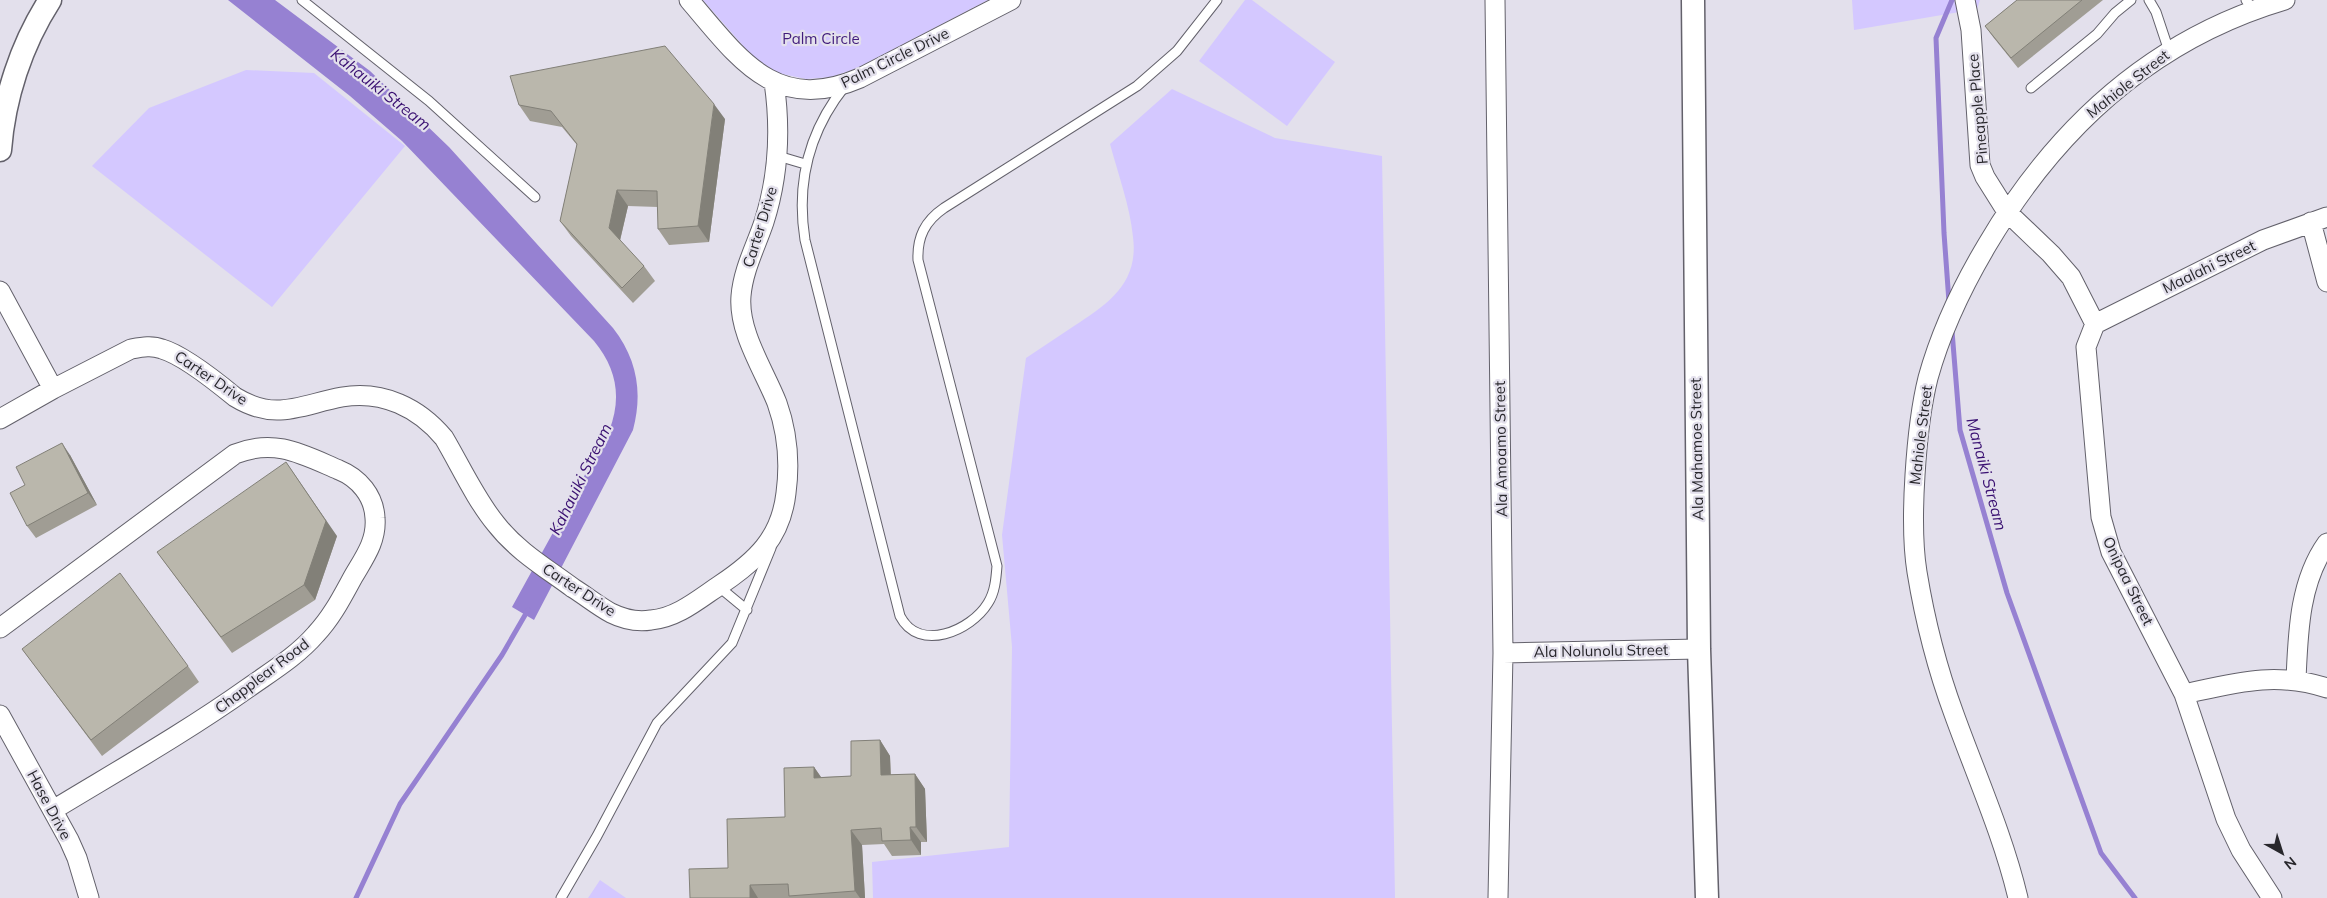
<svg xmlns="http://www.w3.org/2000/svg" width="2327" height="898" font-family="Mulish,sans-serif">
<rect width="100%" height="100%" fill="#e3e0ec"/>
<path fill="#d4c8ff" d="M703,0H988L855,69L831,77L806,79L778,73L753,57Z
M1245,0H1252L1335,62L1287,126L1199,61Z
M1852,0H1980L1977,9L1854,30Z
M246,70L314,73L405,146L272,307L92,166L149,108Z
M1172,89L1275,138L1382,156L1395,898H873L872,862L1009,847L1012,647L1002,535L1026,358C1042,347 1058,337 1074,326C1108,304 1139,283 1133,237C1130,206 1118,174 1110,144Z
M600,880L626,898H588Z"/>
<path fill="#9681d2" d="M228,0H275L370,71L449,147L613,328C637,359 643,392 633,430L534,620L512,607L609,431C622,398 617,369 594,341L402,141L350,96Z"/>
<g fill="none" stroke-linecap="round" stroke-linejoin="round">
<path stroke="#9681d2" stroke-width="5" d="M1949,302L1944,233L1936,38L1952,0
M1952,331L1960,430L2007,593L2101,853L2135,898
M356,898L400,804L502,655L528,610"/>
<g stroke="#63616b" stroke-width="11">
<path id="service" d="M302,0L429,101L535,197
M2149,0L2156,12L2169,51
M2246,0L2254,11
M845,86C809,131 796,183 805,240L900,616C919,653 971,631 988,603C995,592 996,579 997,566L918,260C917,237 925,221 944,208L1137,86L1177,51L1217,0
M2031,88L2097,34L2115,13L2131,0
M778,156L805,164
M718,586L747,610
M561,898L597,836L657,723L732,643L771,548"/>
</g>
<g stroke="#63616b" stroke-width="21">
<path id="minor" d="M689,0C738,57 775,115 860,78L1011,0
M1495,0L1503,653L1498,898
M1965,0L1971,30L1980,165L1985,177L2007,212L2051,254L2071,277L2095,324L2086,347L2101,517L2111,552L2184,694L2226,819L2241,850L2272,898
M2311,222L2327,282
M0,291L53,389
M2095,324L2263,240L2327,217
M0,419L53,389L131,349C142,347 152,345 162,349C183,355 218,383 235,397C276,422 300,405 342,397C383,390 419,408 444,438C460,465 476,500 496,524C517,551 546,568 573,588C586,596 598,606 611,613C623,619 638,622 651,620C677,618 699,599 720,585C756,561 781,538 786,493C790,463 787,431 777,403C764,370 738,332 741,296C743,270 756,246 764,222C779,175 781,130 774,82
M0,628L235,454C275,438 302,454 339,470C359,478 374,496 375,518C377,541 364,558 353,577C342,597 332,617 316,634C297,656 272,671 248,688C186,732 119,770 53,810
M1503,653L1699,649
M2296,680C2298,634 2299,582 2327,543
M2184,694C2235,683 2275,671 2327,688
M0,715L69,840L77,858L89,898
M2018,898C2003,835 1976,775 1954,714C1937,668 1925,621 1917,572C1912,541 1913,507 1915,475C1917,443 1920,410 1928,378C1941,331 1962,287 1987,245C2056,128 2153,39 2285,0"/>
</g>
<g stroke="#63616b" stroke-width="25">
<path id="tertiary" d="M1693,0L1699,649L1707,898
M0,150C4,98 21,45 50,0"/>
</g>
<use href="#service" stroke="#fff" stroke-width="9"/>
<use href="#minor" stroke="#fff" stroke-width="19"/>
<use href="#tertiary" stroke="#fff" stroke-width="22"/>
</g>
<path fill="#a09d94" d="M2017,0H2103L2018,68L1993,37L1985,26Z
M519,105L725,119L709,242L669,245L658,229V207L628,206L620,241L644,266L655,281L633,303L571,236L560,221L577,145L562,127L530,121Z
M70,455L97,505L36,538L27,526L25,485Z
M337,536L315,600L232,653L157,552Z
M22,649L188,666L199,682L102,756Z
M880,740L890,756L891,775L915,774L925,789L927,842H921V855L892,856L884,844L862,845L865,898H690L728,868L785,817L814,767L821,777L851,776Z"/>
<path fill="#828078" d="M714,104L725,119L709,242L698,226Z
M617,190L628,206L619,244L609,228Z
M62,443L70,455L97,505L88,493Z
M286,462L337,536L315,600L304,585Z
M880,740L890,756L891,790L881,775Z
M814,767L825,783L814,778Z
M915,774L925,789L927,842L916,827Z
M910,827L921,842V855L911,840Z
M851,830L862,845L865,898H860L855,891Z
M750,885L758,898H750Z"/>
<path fill="#bab7ac" stroke="#828078" d="M2017,0H2082L2011,58L1985,26Z
M665,46L714,104L698,226L658,229L657,191L617,190L609,228L644,266L622,288L560,221L577,144L551,111L519,105L510,76Z
M62,443L88,493L27,526L10,493L25,485L16,467Z
M286,462L326,521L304,585L221,637L157,552Z
M120,573L188,666L91,740L22,649Z
M880,740L881,775L915,774L916,827H910L911,840L882,841L881,828L851,830L855,891L789,896L788,884L750,885V898H690L689,869L728,868L727,819L785,817L784,768L814,767V778L851,776V741Z"/>
<g text-anchor="middle" stroke-width="4.5" stroke-linejoin="round" paint-order="stroke">
<g font-size="15" fill="#411c7c" stroke="#e3e0ec">
<text x="821" y="44">Palm Circle</text>
</g>
<g font-size="15" fill="#28272c" stroke="#e3e0ec">
<text transform="translate(895 58) rotate(-26)" y="5">Palm Circle Drive</text>
<text transform="translate(2128 84) rotate(-38)" y="5">Mahiole Street</text>
<text transform="translate(1978 109) rotate(-95)" y="5">Pineapple Place</text>
<text transform="translate(760 227) rotate(-73)" y="5">Carter Drive</text>
<text transform="translate(2209 267) rotate(-26)" y="5">Maalahi Street</text>
<text transform="translate(211 378) rotate(34)" y="5">Carter Drive</text>
<text transform="translate(1921 435) rotate(-83)" y="5">Mahiole Street</text>
<text transform="translate(1501 449) rotate(-91)" y="5">Ala Amoamo Street</text>
<text transform="translate(1697 449) rotate(-91)" y="5">Ala Mahamoe Street</text>
<text transform="translate(2128 581) rotate(64)" y="5">Onipaa Street</text>
<text transform="translate(579 590) rotate(33)" y="5">Carter Drive</text>
<text transform="translate(1601 651) rotate(-1)" y="5">Ala Nolunolu Street</text>
<text transform="translate(262 676) rotate(-37)" y="5">Chapplear Road</text>
<text transform="translate(49 805) rotate(62)" y="5">Hase Drive</text>
</g>
<g font-size="16" font-style="italic" fill="#390f71" stroke="#e3e0ec">
<text transform="translate(381 89) rotate(38)" y="6">Kahauiki Stream</text>
<text transform="translate(1987 474) rotate(75)" y="6">Manaiki Stream</text>
<text transform="translate(580 479) rotate(-64)" y="6">Kahauiki Stream</text>
</g>
</g>
<g transform="translate(2282 853) rotate(141)" stroke="#e3e0ec" stroke-width="4" paint-order="stroke">
<path d="M0-4L9 19L0 12L-9 19Z" fill="#28272c"/>
<text y="-8" font-size="14" font-weight="bold" text-anchor="middle" fill="#28272c">N</text>
</g>
</svg>
